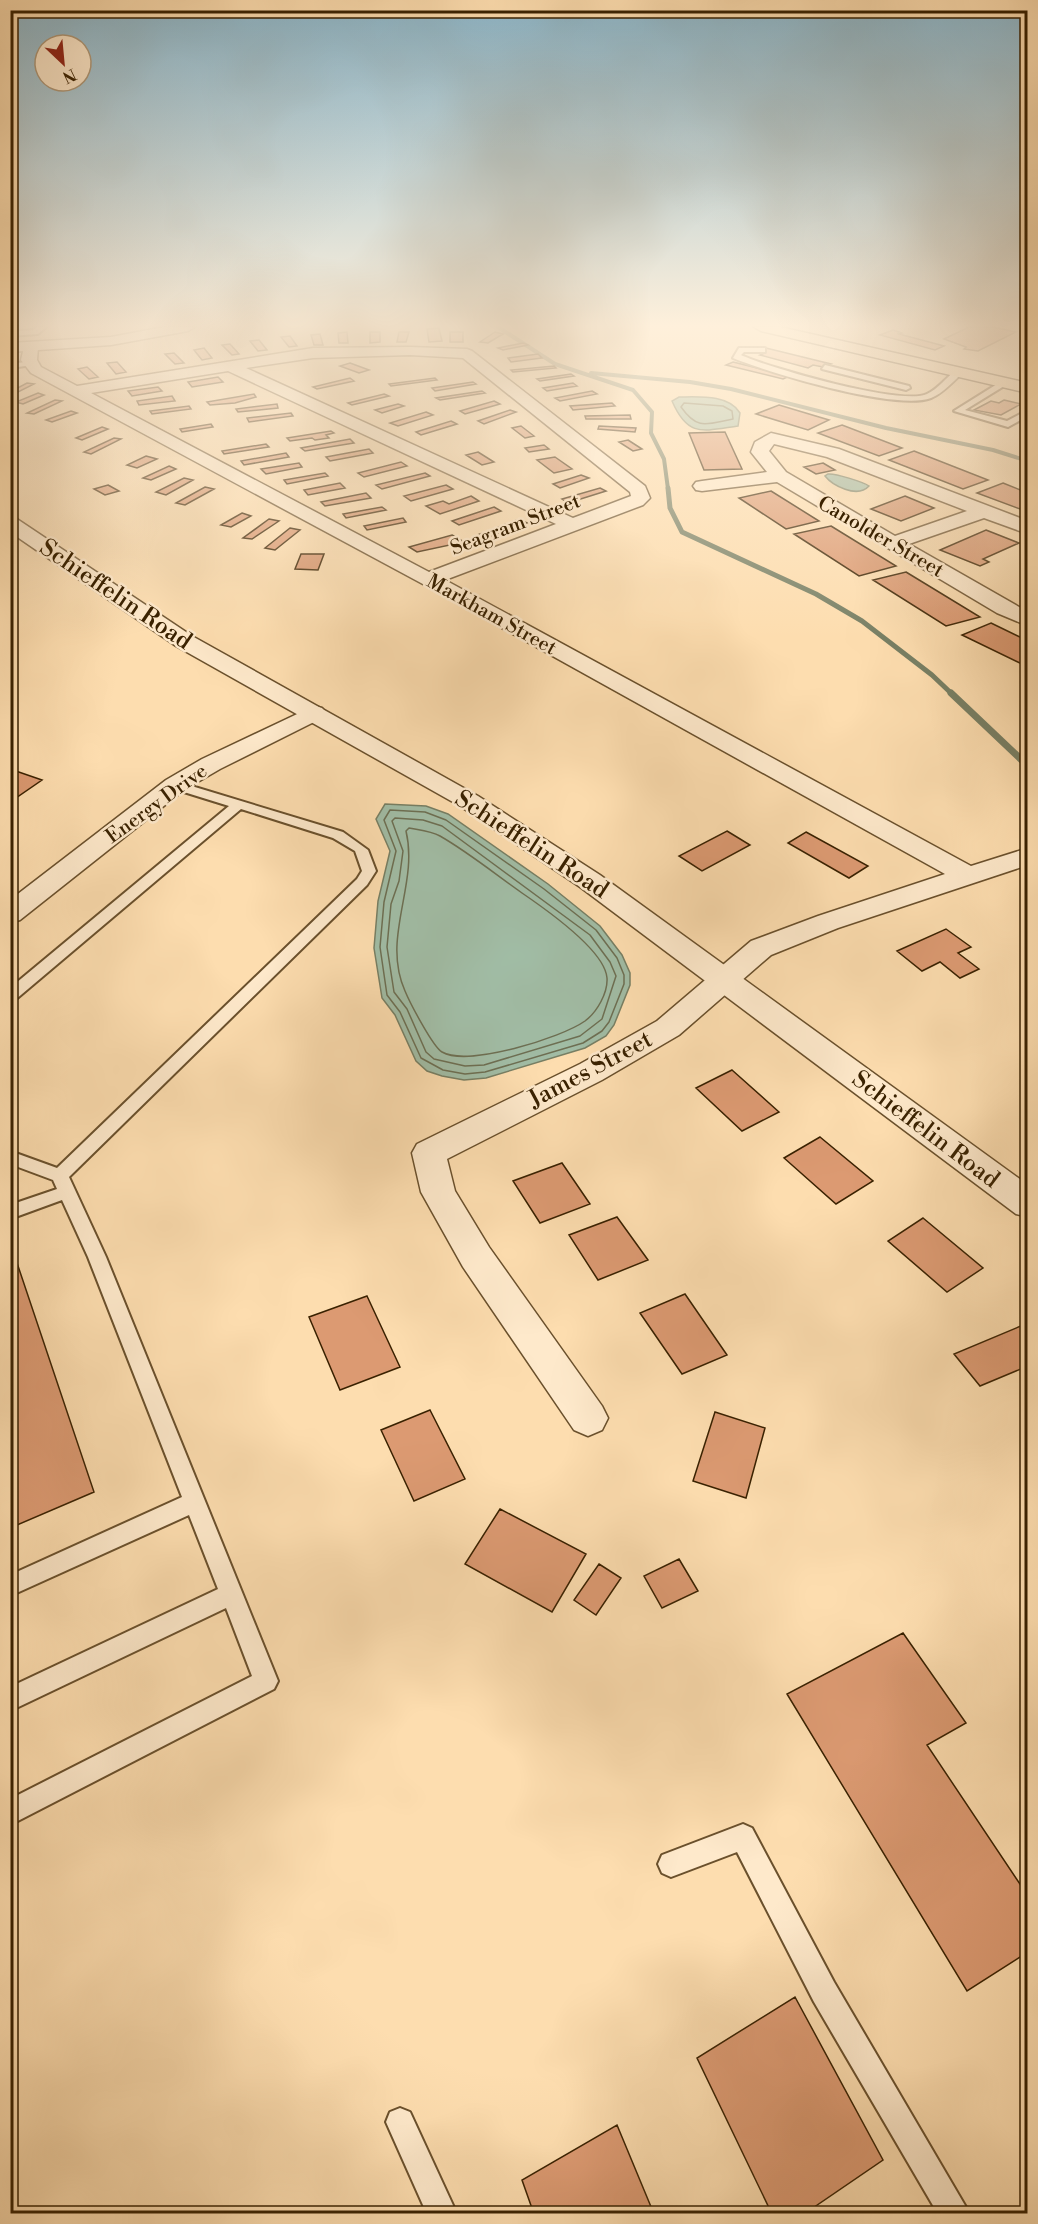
<svg xmlns="http://www.w3.org/2000/svg" width="1038" height="2224" font-family="'Libre Bodoni',serif">
<rect width="100%" height="100%" fill="#fdddaf"/>
<filter id="stains"><feTurbulence type="fractalNoise" baseFrequency=".00333" numOctaves="4"/><feColorMatrix values="0 0 0 0 .2 0 0 0 0 .09 0 0 0 0 .02 0 0 0 .5 -.17"/></filter>
<radialGradient id="worn" r=".72"><stop offset=".6" stop-color="#630" stop-opacity="0"/><stop offset="1" stop-color="#630" stop-opacity=".3"/></radialGradient>
<path fill="#a1bda6" stroke="#777f64" stroke-width="1.5" d="M679,397C698,397 729,394 740,413L738,426C703,431 688,438 672,401Z
M828,474C835,473 863,482 869,486C857,499 832,485 825,476Z
M385,804L426,806L448,814L548,884L600,926L622,955L630,973V985L614,1025L606,1036L585,1048L486,1078L464,1080L442,1076L427,1071L416,1061L395,1015L382,998L374,948L378,901L390,851L376,819Z"/>
<g fill="none" stroke-linecap="round" stroke-linejoin="round">
<path stroke="#6d6f53" stroke-width="1.5" d="M684,403L723,406L732,411L733,419C707,424 698,431 681,407Z
M390,810L425,812L446,820L544,889L596,930L617,958L624,975V984L609,1022L602,1031L583,1043L485,1072L465,1074L443,1070L421,1058L400,1012L387,995L380,947L384,902L396,851L384,820Z
M395,818L423,820L442,826L590,935L610,962L616,976L602,1019L580,1036L484,1065L465,1066L434,1059L426,1052L407,1009L394,992L387,947L391,904L399,881L403,851L392,821Z
M409,828C419,830 431,831 440,836C468,852 495,874 522,893C544,908 605,950 607,978C608,993 597,1012 585,1021C561,1038 468,1067 442,1052C433,1047 410,1003 405,991C381,937 419,885 406,831Z"/>
<path stroke="#777f64" stroke-width="4" d="M498,327L555,364L633,390L652,412L651,433L664,459L668,489
M591,373L690,382L731,389L886,428L993,450L1028,461"/>
<path stroke="#777f64" stroke-width="5" d="M668,488L670,508L682,532L816,594L862,621L932,675L952,694"/>
<path stroke="#777f64" stroke-width="7" d="M951,693L1028,766"/>
</g>
<path fill="#dc9a72" stroke="#392100" stroke-width="1.5" d="M969,327H993L1016,332L978,351L964,349L966,347L944,339Z
M439,328L442,341L429,342L427,329Z
M893,330L902,333L899,334L944,346L935,350L880,335Z
M347,332L348,343H339L338,333Z
M370,332H380V342L370,343Z
M399,332H409L406,342H397Z
M450,332H463V342H450Z
M495,332L503,334L488,343L480,342Z
M320,334L323,345H314L311,335Z
M290,336L297,346L289,347L281,337Z
M259,340L267,350L258,351L250,341Z
M523,343L528,345L503,350L498,348Z
M230,344L239,354L232,355L222,345Z
M204,348L212,358L202,360L194,350Z
M766,348L831,364L823,367L813,365L808,368L760,355L765,353L760,351Z
M174,353L184,363L175,364L165,354Z
M538,354L542,358L511,362L508,358Z
M117,362L126,372L116,374L107,363Z
M733,362L790,376L783,379L726,365Z
M350,363L369,370L359,373L340,366Z
M554,366L556,368L513,372L511,370Z
M87,367L98,377L89,379L78,369Z
M571,374L574,376L540,381L537,379Z
M218,377L223,382L192,387L188,382Z
M350,378L354,381L317,389L313,387Z
M435,378L437,380L391,386L389,384Z
M473,382L476,384L435,391L432,388Z
M27,383L34,384L10,396V392Z
M573,383L577,386L547,391L543,388Z
M158,387L162,391L132,396L128,391Z
M482,391L485,393L440,400L436,398Z
M592,391L597,394L560,401L555,398Z
M38,393L44,395L23,404L16,402Z
M254,394L256,397L235,403L210,405L207,402Z
M384,394L389,396L352,405L348,403Z
M172,396L175,401L139,405L137,401Z
M55,400L62,401L34,414L27,413Z
M1004,400L1021,404L1001,415L974,410L991,401L999,403Z
M494,401L500,404L465,414L460,411Z
M612,403L615,406L573,410L570,406Z
M277,404L278,408L238,412L236,409Z
M398,404L404,406L382,413L375,410Z
M779,405L829,420L808,430L756,414Z
M189,406L191,409L152,414L150,411Z
M510,410L516,412L484,424L478,421Z
M71,411L77,413L52,422L46,420Z
M426,412L433,415L398,426L390,423Z
M291,413L293,416L249,422L247,418Z
M630,415L631,419H586L585,416Z
M451,421L457,424L421,435L416,432Z
M211,424L213,427L182,432L180,429Z
M842,425L902,448L879,456L818,433Z
M521,426L534,436L525,438L512,428Z
M599,426L636,428L635,432L598,429Z
M102,427L108,429L82,440L76,438Z
M331,431L334,433L326,435L329,438L315,440L312,438L290,441L287,438Z
M725,432L742,469L704,470L689,433Z
M114,438L121,439L91,454L84,452Z
M350,439L354,443L305,451L301,448Z
M628,440L642,449L633,451L619,442Z
M266,444L269,447L224,454L222,451Z
M544,445L549,449L529,452L525,448Z
M369,449L373,453L330,461L326,457Z
M914,451L988,480L963,489L889,460Z
M478,452L494,462L482,465L466,455Z
M286,453L289,457L244,465L241,461Z
M146,456L157,459L137,468L127,465Z
M555,457L572,469L554,473L537,460Z
M401,462L407,466L364,477L358,473Z
M299,463L302,467L266,474L261,469Z
M823,463L835,470L816,474L804,467Z
M169,466L176,469L151,480L143,478Z
M325,473L328,476L287,484L284,480Z
M425,473L430,476L382,489L376,485Z
M581,475L589,478L560,488L553,484Z
M184,478L193,480L166,495L156,492Z
M340,483L345,488L308,495L304,490Z
M1003,483L1028,493V512L977,493Z
M108,485L119,491L105,495L94,489Z
M446,485L453,489L411,501L404,496Z
M205,487L214,489L185,505L176,503Z
M600,488L606,491L568,503L562,499Z
M771,491L819,521L786,529L739,498Z
M366,493L371,498L325,506L321,502Z
M471,496L479,501L440,514L426,506L443,501L449,504Z
M905,496L934,508L901,521L871,509Z
M382,507L386,510L346,518L343,514Z
M494,507L501,511L459,525L452,521Z
M242,513L251,516L231,527L221,525Z
M403,518L406,522L367,530L364,526Z
M269,519L279,521L252,539L243,538Z
M519,519L527,523L488,537L480,534Z
M831,526L896,566L859,576L794,534Z
M290,528L300,530L275,550L265,548Z
M986,530L1019,543L983,559L989,562L980,566L940,550Z
M452,535L464,542L417,552L409,547Z
M301,554H324L318,570L295,569Z
M906,572L980,617L946,626L873,580Z
M991,623L1028,641V667L962,635Z
M10,769L42,780L10,802Z
M727,831L750,845L702,871L679,856Z
M806,832L868,866L849,878L788,843Z
M946,929L971,947L958,953L979,969L960,978L940,962L922,971L897,951Z
M732,1070L779,1112L742,1131L696,1088Z
M820,1137L873,1181L836,1204L784,1158Z
M562,1163L590,1204L540,1223L513,1181Z
M617,1217L648,1260L598,1280L569,1235Z
M923,1218L983,1268L947,1292L888,1241Z
M14,1254L94,1492L10,1528V1255Z
M685,1294L727,1355L682,1374L640,1313Z
M367,1296L400,1367L340,1390L309,1317Z
M1028,1323V1366L980,1386L954,1354Z
M430,1410L465,1479L414,1501L381,1430Z
M715,1412L765,1428L746,1498L693,1481Z
M500,1509L586,1554L552,1612L465,1564Z
M679,1559L698,1591L662,1608L644,1576Z
M599,1564L621,1578L596,1615L574,1600Z
M903,1633L966,1723L927,1745L1028,1896V1952L967,1991L787,1694Z
M795,1997L883,2160L804,2214H772L697,2058Z
M617,2125L654,2214H534L522,2180Z"/>
<g fill="none" stroke-linecap="round" stroke-linejoin="round">
<g stroke="#6a502c" stroke-width="4">
<path id="service" d="M37,327H46L38,334L10,336V332L33,330Z
M739,348H765V352H744L741,355C769,368 902,406 927,394C938,389 947,377 956,370L963,372C955,380 942,394 931,398C896,411 769,373 733,358Z
M33,361V365L10,368V364Z
M825,365L909,386L910,388L906,390L822,369Z
M1002,381L1009,383L965,410L1007,421L1028,410V416L1008,427L954,411Z
M175,781L343,832L368,850L376,871L367,885L69,1177L106,1257L278,1681L274,1689L10,1825V1799L252,1676L226,1608L10,1711V1687L218,1589L189,1515L10,1596V1575L182,1497L88,1257L62,1200L10,1219V1205L57,1189L53,1180L10,1164V1151L57,1168L357,879L362,871L355,851L333,838L241,809L15,1000L10,1001V988L229,806L171,788L169,785Z
M743,1824L752,1828L834,1982L970,2214H938L814,2002L737,1852L671,1877L662,1873L658,1864L662,1855Z
M400,2108L410,2112L457,2214H427L386,2122L390,2112Z"/>
</g>
<g stroke="#6a502c" stroke-width="3">
<path id="minor" d="M31,343L38,347L37,360L41,367L77,386L313,348L410,347L467,349L472,351L645,486L650,498L643,505L445,580L971,866L1028,848V865L838,928L771,955L679,1035L602,1080L447,1159L455,1191L489,1247L602,1406L608,1418L602,1430L588,1436L574,1430L463,1267L421,1192L412,1153L417,1144L580,1064L657,1021L751,941L818,916L945,874L421,583L31,373L21,360L24,347ZM410,355L463,358L630,492L631,496L573,518L246,368L313,358ZM228,371L556,524L429,572L91,393Z
M771,433L839,449L1028,521V534L984,518L909,544L1028,612V626L997,613L777,482L702,491L696,490L693,486L696,482L702,481L767,472L751,452L755,442ZM774,444L827,457L967,511L895,536L786,472L769,451Z
M314,706L322,708L326,713L322,718L220,769L184,790L20,920L10,923V900L166,780L202,759Z"/>
</g>
<g stroke="#6a502c" stroke-width="3">
<path id="tertiary" d="M164,327H195L188,331L111,345L10,352V343L111,337Z
M10,517L17,519L192,636L478,796L600,875L1028,1185V1217L1016,1214L580,887L460,806L176,646L10,532Z"/>
</g>
<g stroke="#392100" stroke-width="3">
<path id="primary" d="M754,327H780L1028,383V393L761,331Z"/>
</g>
<use href="#service" fill="#fee9cb" fill-rule="evenodd"/>
<use href="#minor" fill="#fee9cb" fill-rule="evenodd"/>
<use href="#tertiary" fill="#fee9cb" fill-rule="evenodd"/>
<use href="#primary" fill="#fdddaf" fill-rule="evenodd"/>
</g>
<linearGradient id="sky" x2="0" y2="1"><stop stop-color="#8bb8ce"/><stop offset="0.51" stop-color="#fef0db"/><stop offset="1" stop-color="#fef0db" stop-opacity="0"/></linearGradient>
<rect width="1038" height="638" fill="url(#sky)"/>
<g text-anchor="middle" stroke-width="5" stroke-linejoin="round" paint-order="stroke">
<g font-size="20" fill="#392100" stroke="#fee9cb">
<text transform="translate(515 524) rotate(-21)" y="7">Seagram Street</text>
<text transform="translate(881 536) rotate(30)" y="7">Canolder Street</text>
<text transform="translate(492 614) rotate(29)" y="7">Markham Street</text>
<text transform="translate(156 803) rotate(-36)" y="7">Energy Drive</text>
</g>
<g font-size="24" fill="#392100" stroke="#fee9cb">
<text transform="translate(116 594) rotate(34)" y="8">Schieffelin Road</text>
<text transform="translate(532 844) rotate(33)" y="8">Schieffelin Road</text>
<text transform="translate(590 1069) rotate(-28)" y="8">James Street</text>
<text transform="translate(926 1129) rotate(37)" y="8">Schieffelin Road</text>
</g>
</g>
<rect width="1038" height="2224" fill="none" stroke="#fdddaf" stroke-width="36"/>
<rect x="12" y="12" width="1014" height="2200" fill="none" stroke="#392100" stroke-width="3"/>
<rect x="18" y="18" width="1002" height="2188" fill="none" stroke="#392100" stroke-width="1.5"/>
<g transform="translate(63 63) rotate(154)"><circle r="28" fill="#fee9cb" stroke="#af997a" stroke-width="1.5"/>
<path d="M0-4.5L10 22L0 15L-10 22Z" fill="#8f2418"/>
<text y="-9" font-size="16" font-weight="bold" text-anchor="middle" fill="#392100">N</text>
</g>
<rect width="100%" height="100%" filter="url(#stains)"/>
<rect width="100%" height="100%" fill="url(#worn)"/>
</svg>
